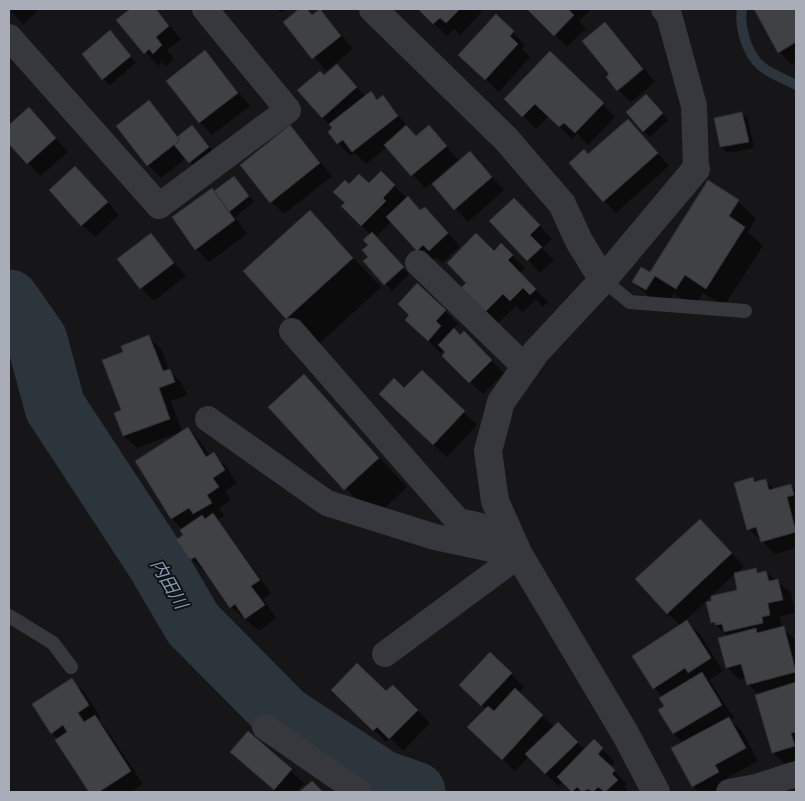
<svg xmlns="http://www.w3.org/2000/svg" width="805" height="801" font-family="Karla,'Noto Sans JP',sans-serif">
<rect width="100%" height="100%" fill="#161618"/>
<path fill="#0007" d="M9,9H40L23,25Z
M132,9H156L181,39L167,50L174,59L166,66L162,62L158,66L118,20Z
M277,9H287L281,13Z
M301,9H307L313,15L320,10L353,49L326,71L285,22Z
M419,9H479L482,12L460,35L454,29L447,36Z
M529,9H591L579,21L586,29L567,47Z
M757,9H796V62L792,65L779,52L755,10Z
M496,16L525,45L522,49L530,57L499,92L473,67Z
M605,24L643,67L621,86V89L645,69L655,82L631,102L618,90L611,74Z
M116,38L136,63L110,85L103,79Z
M205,52L250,106L212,135L200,122Z
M337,65L366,97L371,93L378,100L382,97L417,137L441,140L458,160L425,188L387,147L366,164L355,153L351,156L338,143L334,129L322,117L324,77Z
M506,99L603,104L615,117L588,145L577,134L572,139L549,116L536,129Z
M149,102L179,137L192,126L215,153L196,168L186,158L161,178L148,165Z
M652,102L668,120L650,137L643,131Z
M29,109L68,152L40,176L9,142V127Z
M742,113L748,119L754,148L728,153L721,147Z
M290,126L332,176L284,214L271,202Z
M640,134L669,166L616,213L604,201L589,156Z
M470,153L504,190L468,222L434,185Z
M381,173L421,212L437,221L460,246L442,263L437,257L430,263L392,221L376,237L409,274L392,291L365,261L370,257L371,235L343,206L347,203L349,186L369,185Z
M88,180L119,215L95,237L82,225Z
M240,184L254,202L235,217L247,234L209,262L196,249L214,192Z
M738,201L756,219L748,232L763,246L724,306L703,293L695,306L674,294L665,308L652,300L634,282L651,274Z
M310,212L381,287L316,347L287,318Z
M527,212L552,239L542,248L554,260L540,273L528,260Z
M151,235L186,276L154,301L141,288Z
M501,245L525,268L519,273L548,302L543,307L536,299L523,312L516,306L498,323L463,288Z
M445,311L458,324L453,329L460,337L464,333L504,373L483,394L443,356L447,352L444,349L441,353L420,332Z
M148,336L161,349L169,370L182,383L187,395L171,401L182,432L188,428L200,441L210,456L213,454L226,466L237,483L225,491L231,500L219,508L224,516L218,520L271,593L263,599L276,618L259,631L231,607L206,571L204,572L191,559L183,530L172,519L136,461L178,433L137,448L124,436L115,414L123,411L124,352Z
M422,372L477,425L447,457L393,407L405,390Z
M304,376L407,487L374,518L270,407Z
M753,479L757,482L765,480L775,490L791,485L796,491V548L775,554L749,529Z
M713,533L744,566L736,574L756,570L760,574L766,572L791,593L795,613L780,616L782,628L796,640V762L786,765L773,752L759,695L748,684L746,678L740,680L727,667L729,637L712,622L739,591L735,574L686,620L700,634L723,671L709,680L734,718L731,720L742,731L758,761L727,778L731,785L718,792H699L693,786L683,743L674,734L659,710L666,706L663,697L654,688L681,626L667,613Z
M490,653L524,687L518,693L554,727L558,723L585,750L594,741L615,762L610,767L627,784L624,787L629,792H575L563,781L558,786L529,756L515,771L482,740L486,709L461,685Z
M71,680L84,692L101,718L98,720L107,730L143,784L131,792H90L57,740L58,739L52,733Z
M393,686L430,723L403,751L390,738L386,742L333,690L386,693Z
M248,733L304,783L296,792H276L231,752Z"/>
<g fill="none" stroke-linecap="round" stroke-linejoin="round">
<path stroke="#2c353c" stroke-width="10" d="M742,9C739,27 747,54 761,66C770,74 786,79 796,85"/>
<path stroke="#2c353c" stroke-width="61" d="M9,300L37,340L55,407L156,561L193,624L284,716L381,780L415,792"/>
</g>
<path fill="#404145" stroke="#303034" d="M130,9H156L169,26L156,37L162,45L153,54L149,49L144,54L116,20Z
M299,9H307L312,15L320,9L341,36L312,59L283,22Z
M418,9H460L446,23L440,18L433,24Z
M527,9H568L574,15L554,36Z
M754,9H796V42L778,53Z
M496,14L514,31L510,36L518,44L485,80L458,55Z
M605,22L643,69L617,91L606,77L609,74L582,41Z
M110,30L131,56L102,80L82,54Z
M205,50L238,93L199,123L166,81Z
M550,51L604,103L575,133L564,123L559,127L535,104L522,117L504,99Z
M337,64L357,87L322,118L297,90L320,71L324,75Z
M371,91L377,100L383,95L398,116L352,152L343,140L337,144L328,132L332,128L329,124Z
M646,94L663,113L643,132L626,112Z
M149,100L180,140L147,166L116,126Z
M29,107L56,138L27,164L9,144V125Z
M742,112L749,142L720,147L714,118Z
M628,119L658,153L603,202L569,163L584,149L588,154Z
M192,125L209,147L189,163L174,145L180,140L177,137Z
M290,125L320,163L270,203L240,165Z
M406,125L416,136L429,125L447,146L411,176L384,145Z
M470,151L492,177L454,210L432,184Z
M75,166L108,202L81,226L49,190Z
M381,171L395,185L383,198L386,201L361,226L341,206L345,203L333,192L345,180L349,184L359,174L369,183Z
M234,176L249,196L229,212L214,191Z
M708,180L739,200L729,216L745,227L706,289L685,275L676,289L655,276L646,290L632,282L641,267L650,272Z
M212,188L235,220L195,250L172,217Z
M408,196L420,210L425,207L448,233L429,251L423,245L417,251L386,217Z
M514,198L540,225L530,235L542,247L527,261L489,221Z
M310,210L353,258L286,319L243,271Z
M372,232L404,267L384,285L363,261L368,257L362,250L368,245L363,240Z
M151,233L174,263L140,289L117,259Z
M476,233L494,251L501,243L513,255L508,260L536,289L530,295L523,288L510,301L503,294L485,312L461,288L466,283L447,263Z
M417,283L446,310L436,321L441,326L428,341L405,320L409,315L398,304Z
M454,328L460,335L464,331L492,360L469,383L442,356L445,352L438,345Z
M149,335L163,371L170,369L175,382L159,388L170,419L123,436L114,413L121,410L102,360L123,352L121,346Z
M422,370L465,411L433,445L379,394L394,378L404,388Z
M304,374L379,458L344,490L268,407Z
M188,427L206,457L214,452L225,470L213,478L219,487L207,495L212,503L193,514L189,508L171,519L135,461Z
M753,477L754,482L766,479L769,490L791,484L794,495L787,497L796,532L761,542L756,527L747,530L734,483Z
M213,513L260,580L251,586L265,605L245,619L235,604L230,608L195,557L190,560L176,540L183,535L180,530L202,515L205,519Z
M700,519L732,553L667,614L635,579Z
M756,568L757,573L766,571L769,581L778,579L783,600L768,603L770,615L762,617L763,623L724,632L722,624L715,625V622L711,623L706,602L711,601V596L737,590L734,573Z
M687,620L711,658L688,673L685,668L653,689L632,656Z
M784,626L796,672L747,685L741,664L726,668L718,638L756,628L757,633Z
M490,652L512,673L481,706L459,685Z
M357,663L386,691L393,685L418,710L389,739L377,727L373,731L331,690Z
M702,672L722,705L673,734L658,710L664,706L659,698Z
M72,678L89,705L78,713L84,722L95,715L131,771L99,792H89L55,740L67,732L63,725L51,734L32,704Z
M796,682V732L791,733L795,746L772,753L755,695Z
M515,688L543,715L502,760L467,727L488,706L494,711Z
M729,717L746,748L715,765L719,772L692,787L671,748Z
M558,722L578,742L545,774L525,754Z
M248,731L292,769L274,790L230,752Z
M594,739L603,748L598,754L615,770L612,774L618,780L605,792L598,787L593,792L588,789L582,792L577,787L572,792L557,777Z
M312,781L323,792H299Z"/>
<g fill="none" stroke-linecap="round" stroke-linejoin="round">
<path stroke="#37383d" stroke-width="14" d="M603,280L630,302L745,311
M9,616L53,643L71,667"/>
<path stroke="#37383d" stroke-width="26" d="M664,9L669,15L694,106L696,169
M9,37L159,206L288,110L205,9
M418,263L526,368
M292,331L458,521L509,532
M208,419L327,503L435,537L519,555
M385,654L519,555
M265,727L359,792
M729,792L756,787L796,774"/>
<path stroke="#37383d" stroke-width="28" d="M373,9L507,140L562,204L579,241L603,280
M656,792L626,735L519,555L495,501L488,451L501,402L536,352L603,280L696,169"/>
</g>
<g text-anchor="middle" stroke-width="4" stroke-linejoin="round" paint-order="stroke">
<g font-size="18" font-style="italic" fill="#7f9bb3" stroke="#111113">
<text transform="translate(169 584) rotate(60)" y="6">内田川</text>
</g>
</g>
<rect width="805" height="801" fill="none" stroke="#a8adb8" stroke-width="20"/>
</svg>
